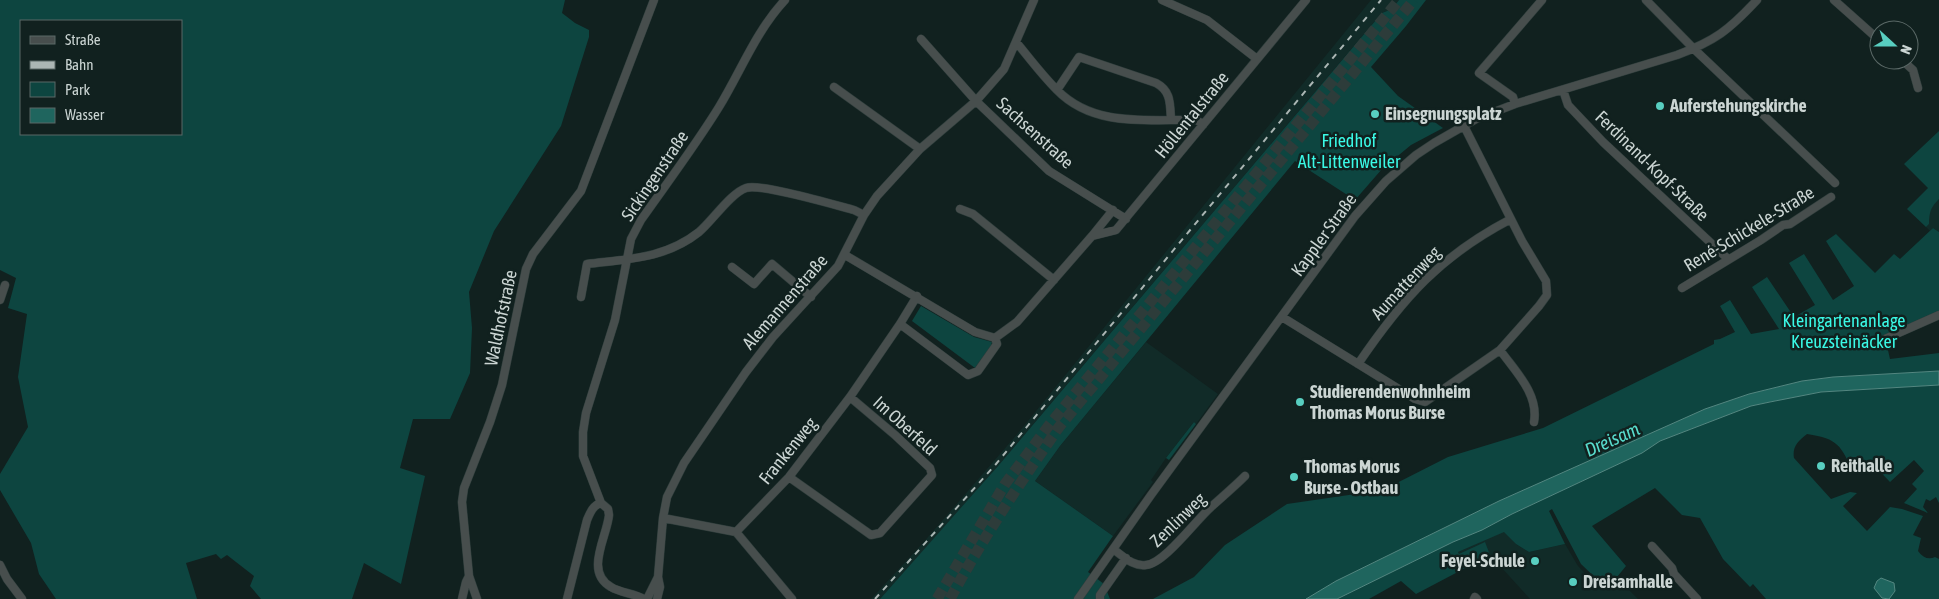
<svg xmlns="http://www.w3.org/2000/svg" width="1939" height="599" font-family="'Asap Condensed',sans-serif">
<rect width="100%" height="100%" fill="#11211f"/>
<path fill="#112b28" d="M1371,0H1399L1392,9L1382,13L958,513L880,599H871L922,544L1019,432Z
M1939,199V232L1933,228L1930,231L1926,227L1929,224V214L1932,206Z
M1146,342L1218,394L1196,424L1194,422L1166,458L1151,480L1153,482L1113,536L1035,481L1060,446Z
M1504,531L1516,544L1529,552L1565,544L1578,566L1600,589L1625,586L1638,599H1530L1490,555L1465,567L1458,552Z"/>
<path fill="#0d4540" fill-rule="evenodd" d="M0,0H565L562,13L575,23L589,30V37L561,126L494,231L469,292L472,328L470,373L450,419H413L400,468L425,476L401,584L364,563L352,599H261L250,586L254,576L227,555L221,559L216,554L186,563L197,599H56L39,574L31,543L0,490V474L28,427L18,377L27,314L8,308L16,278L0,270ZM21,21H181V134H21Z
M1399,0H1426L1406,26L1371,67L1398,96L1443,128L1411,145L1382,169L1355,200L1295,161L1060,446L1035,481L1113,536L1088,572L1104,584L1110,599H880L998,466L1382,13L1392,9Z
M1939,131V199C1931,207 1929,212 1929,224L1926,227L1907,209L1928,188L1904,164Z
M1933,228L1939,232V313L1885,337L1890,359L1939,353V371L1833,377L1802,381L1749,394L1705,409L1499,501L1336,581L1306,599H1153L1194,577L1225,545L1287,504L1383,490L1448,457L1543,428L1714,344V340L1720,339L1735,332L1720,306L1730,300L1751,334L1779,329L1752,287L1767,277L1794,317L1815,305L1789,263L1804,254L1833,300L1854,286L1826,241L1836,234L1875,273L1894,254L1900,259Z
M921,306L974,337L992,342L991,346L975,368L912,321Z
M1939,385V503L1936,497L1930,501L1926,499L1923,507L1928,513L1904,503L1917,489L1912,484L1924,471L1914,460L1890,482L1869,460L1854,473C1840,445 1839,439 1807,434C1798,441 1792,447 1794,458L1831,499L1850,492L1857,493L1843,506L1867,531L1890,507L1902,509L1923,516L1913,535L1921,538L1918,551C1923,558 1929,560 1935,557L1939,559V599H1766L1753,584L1750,587L1723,559L1700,518L1682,515L1655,488L1592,526L1626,566L1617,577L1625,586L1606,588L1581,564L1552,509L1549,511L1565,544L1529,552L1516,544L1504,532L1458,552L1459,554L1485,542L1490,555L1416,594L1401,581L1369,599H1337L1453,542L1482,530L1512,514L1641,453L1660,441L1751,406L1821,392Z
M1194,422L1196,424L1169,460L1166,458Z"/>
<path fill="#1f655e" stroke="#538781" d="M1939,371V385L1821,392L1770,402L1751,406L1660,441L1642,453L1512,514L1482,530L1453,542L1337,599H1306L1336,581L1499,501L1705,409L1749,394L1802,381L1833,377Z
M1881,578L1894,583L1895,591L1889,599L1882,598L1874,588L1877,581Z"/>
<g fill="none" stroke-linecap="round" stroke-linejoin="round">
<path stroke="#2d3c3a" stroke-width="11" stroke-dasharray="11 5.5" stroke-linecap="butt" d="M937,599L1005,484L1050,424L1399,0
M950,599C982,539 1020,483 1059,427L1414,0"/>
<g stroke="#2f3e3c" stroke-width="9">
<path id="minor" d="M1162,0L1207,20L1257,59
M1646,0L1694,49L1835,183
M1834,0L1879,40
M921,39L976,101L1049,171L1126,219
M1017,43C1030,59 1042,75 1057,90C1094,128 1148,119 1197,120L1203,125
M1902,60L1913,70L1918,88
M834,87L920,149
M1057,90L1079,57L1156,83C1171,91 1170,103 1171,120
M1563,90L1568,105L1603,142L1728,259
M1515,104L1513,97L1479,73L1542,0
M960,209L973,214L1054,280
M1092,236L1113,210
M845,255L975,332L995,338L1017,322L1092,236L1116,230L1306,0
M732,267L754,284L772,264L811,297
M1682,288L1761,240L1783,225L1790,224L1831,197
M581,297L587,264C627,259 665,259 699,232C712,221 731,193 746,188C760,183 835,205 854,210L864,215
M0,300L5,285
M1282,317L1415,399L1425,402L1500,350L1539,306L1547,295L1546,281L1522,241L1464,126
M900,324L968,375L978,371L997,344L995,338
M1885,339L1939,315
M1500,350C1515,371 1539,394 1534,422
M1358,364C1403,298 1440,256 1511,219
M789,477L871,535L880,533L932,475L930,468L895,435L850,397
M601,503L583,456V432L586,413L615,320L631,239L641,220C667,183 695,146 719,107C741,71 756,31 785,0
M601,503L608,509L609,515C607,537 584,572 611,587C621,593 633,593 644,599
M663,518L736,532
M736,532L789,477L850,397L900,324L917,296
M736,532L792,599
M1652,546L1672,568L1674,574L1697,599
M1113,549C1123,556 1133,567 1146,565C1164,564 1196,520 1211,507C1222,497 1234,487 1245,476
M0,565L7,579L22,599
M462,599L466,582L469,576
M477,599L469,576L462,502L464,488L490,422L502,385L526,269L533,254L581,191L654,0
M567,599L587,520C590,513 593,505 601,503
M647,599L658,577
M657,599L660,587L658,577L663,518L667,497L684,463L746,372L773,337L838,266L864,215L877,196L920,149L976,101L1004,69L1034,0
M1078,599L1151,495L1355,216L1386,181L1416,155L1434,143L1476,119L1515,104L1677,55C1715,41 1729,30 1757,0
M1100,599V595L1126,558
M1474,599L1475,597L1477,599"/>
</g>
<use href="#minor" stroke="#474e4d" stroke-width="8"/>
<path stroke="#abb6b4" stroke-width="2" stroke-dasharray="6 6" stroke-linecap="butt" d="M875,599L996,464L1381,0"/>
</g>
<g fill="#58cec0" stroke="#11211f" stroke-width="2">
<circle cx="1660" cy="106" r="5"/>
<circle cx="1375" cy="114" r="5"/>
<circle cx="1300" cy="402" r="5"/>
<circle cx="1821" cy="466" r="5"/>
<circle cx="1294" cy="477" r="5"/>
<circle cx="1535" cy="561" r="5"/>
<circle cx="1573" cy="582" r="5"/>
</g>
<g text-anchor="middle" stroke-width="5" stroke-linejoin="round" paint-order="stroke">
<g font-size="18" font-weight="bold" fill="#cbd5d3" stroke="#11211f" text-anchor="start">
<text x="1670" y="112">Auferstehungskirche</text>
<text x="1385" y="120">Einsegnungsplatz</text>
<text x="1310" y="398">Studierendenwohnheim<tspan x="1310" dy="21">Thomas Morus Burse</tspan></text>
<text x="1831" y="472">Reithalle</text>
<text x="1304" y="473">Thomas Morus<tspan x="1304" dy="21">Burse - Ostbau</tspan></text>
<text x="1525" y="567" text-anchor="end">Feyel-Schule</text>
<text x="1583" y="588">Dreisamhalle</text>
</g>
<g font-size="18" fill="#cbd5d3" stroke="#11211f">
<text transform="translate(1192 115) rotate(-51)" y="6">Höllentalstraße</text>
<text transform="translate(1035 133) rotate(42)" y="6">Sachsenstraße</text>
<text transform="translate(1652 166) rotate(44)" y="6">Ferdinand-Kopf-Straße</text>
<text transform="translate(655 176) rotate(-56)" y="6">Sickingenstraße</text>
<text transform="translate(1749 229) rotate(-31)" y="6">René-Schickele-Straße</text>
<text transform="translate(1324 235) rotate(-54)" y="6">Kappler Straße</text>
<text transform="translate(1406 283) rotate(-47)" y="6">Aumattenweg</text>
<text transform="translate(785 302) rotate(-49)" y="6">Alemannenstraße</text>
<text transform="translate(501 318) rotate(-78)" y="6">Waldhofstraße</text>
<text transform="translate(905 426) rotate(42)" y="6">Im Oberfeld</text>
<text transform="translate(788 451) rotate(-51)" y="6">Frankenweg</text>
<text transform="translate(1178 520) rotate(-44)" y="6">Zenlinweg</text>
</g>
<g font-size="18" fill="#3af9e6" stroke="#11211f">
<text x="1349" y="147">Friedhof<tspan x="1349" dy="21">Alt-Littenweiler</tspan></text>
<text x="1844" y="327">Kleingartenanlage<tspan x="1844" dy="21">Kreuzsteinäcker</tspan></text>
</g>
<g font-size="19" font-style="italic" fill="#58dccd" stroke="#11211f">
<text transform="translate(1612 439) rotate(-24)" y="7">Dreisam</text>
</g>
</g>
<rect x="20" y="20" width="162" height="115" fill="#11211f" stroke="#5b6967"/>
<rect x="30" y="36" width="25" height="8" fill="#474e4d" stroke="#5b6967"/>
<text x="65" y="45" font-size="15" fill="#cbd5d3">Straße</text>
<rect x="30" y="61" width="25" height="8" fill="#abb6b4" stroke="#5b6967"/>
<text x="65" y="70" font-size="15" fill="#cbd5d3">Bahn</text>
<rect x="30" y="82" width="25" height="15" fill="#0d4540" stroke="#5b6967"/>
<text x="65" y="95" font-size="15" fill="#cbd5d3">Park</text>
<rect x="30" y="108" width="25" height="15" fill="#1f655e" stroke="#5b6967"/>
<text x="65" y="120" font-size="15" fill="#cbd5d3">Wasser</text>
<g transform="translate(1894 45) rotate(111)"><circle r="24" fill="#11211f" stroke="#5b6967"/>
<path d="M0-4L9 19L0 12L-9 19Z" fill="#58cec0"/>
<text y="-8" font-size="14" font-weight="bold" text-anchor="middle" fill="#cbd5d3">N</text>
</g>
</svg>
